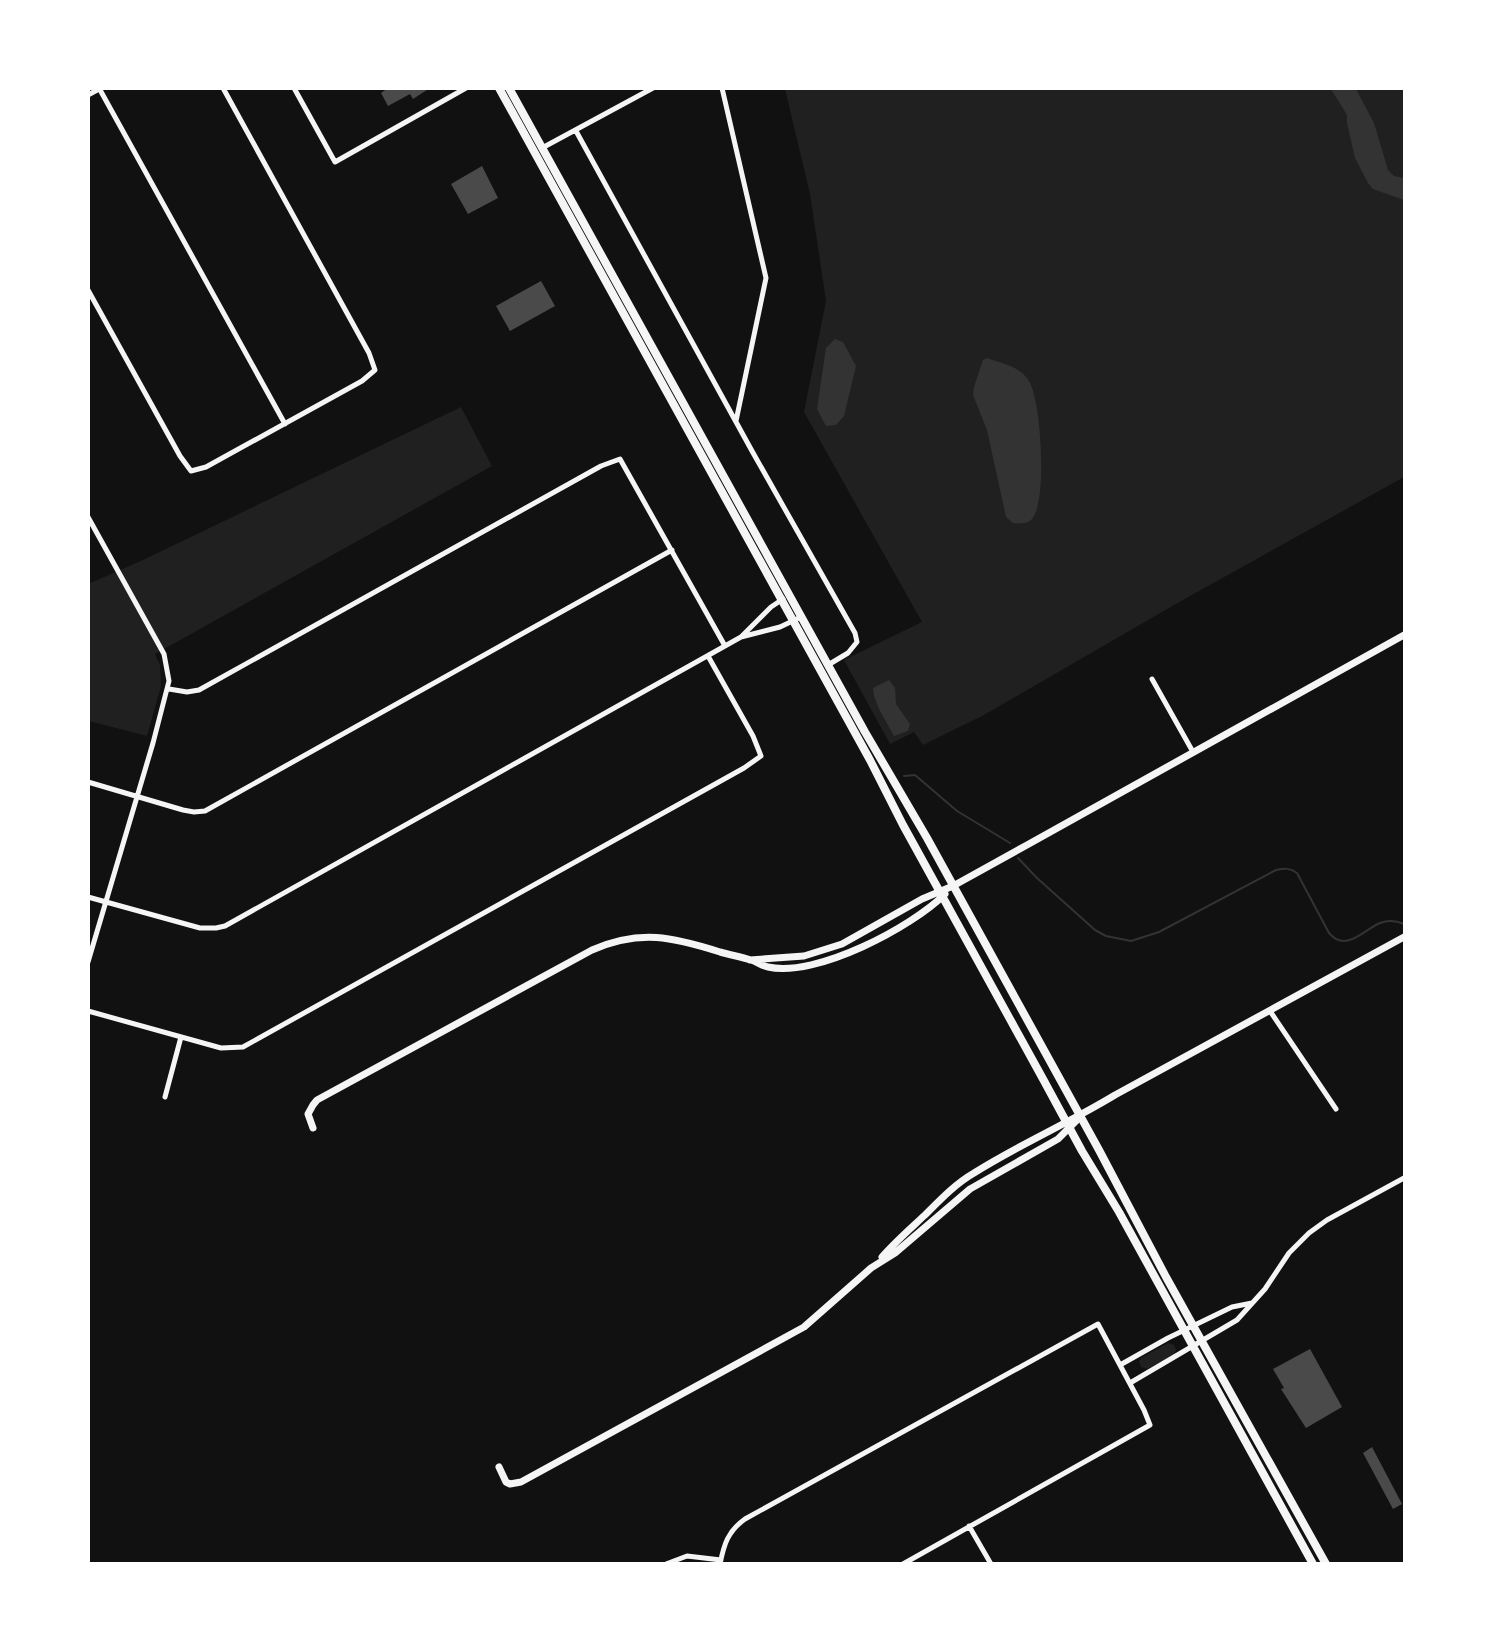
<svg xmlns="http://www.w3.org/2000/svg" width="1493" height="1652" font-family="Figtree,sans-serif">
<rect width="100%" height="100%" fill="#111"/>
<path fill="#202020" d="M785,89H1404V477L1181,601L984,715L923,745L914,732L890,744L844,660L922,622L804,412L826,301L810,194Z
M461,407L492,466L155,654L160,665L161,686L147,736L89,721L88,584L143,560Z
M1168,1343L1174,1345L1176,1350L1174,1355L1147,1369L1141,1367L1139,1362L1141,1358Z"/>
<path fill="#333" d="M1331,89H1356L1374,123L1388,170L1394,176L1404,178V200L1373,189L1368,183L1355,158L1347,123V115Z
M835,339L843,342L856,366L844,416L836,425L826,426L817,409L826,348Z
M987,358C1003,364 1021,366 1030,383C1041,403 1048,505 1031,520C1026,524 1019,524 1013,523L1006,517L987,430L973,395L974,387L983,360Z
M889,680L895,688L896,704L910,724L908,731L894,736L879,709L874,696L873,688Z"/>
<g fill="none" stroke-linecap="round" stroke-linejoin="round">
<path stroke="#333" stroke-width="2" d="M904,776L915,775L957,811L1010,843
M1018,858L1037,878L1095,930L1106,936L1131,941L1159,932L1276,870C1285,868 1290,868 1297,873L1329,933C1346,953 1363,930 1380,923C1388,920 1397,921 1404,924"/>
</g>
<path fill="#4a4a4a" d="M388,88H430L413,99L410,94L388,106L381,93Z
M482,166L498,198L468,214L451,184Z
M541,281L555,306L510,331L496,306Z
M1310,1349L1342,1407L1306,1428L1281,1389L1284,1388L1273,1369Z
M1372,1447L1402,1504L1393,1509L1363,1453Z"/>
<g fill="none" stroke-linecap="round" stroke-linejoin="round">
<path stroke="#f5f5f5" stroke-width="5" d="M99,88L285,424
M294,88L335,162L466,88
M722,88L766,278L736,421
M88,95L101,88
M576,131L752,451L855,633L857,642L848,653L828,665
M542,148L653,88
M88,290L180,456L191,471L206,467L362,381L375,370L369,353L223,88
M88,517L164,654L169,681L153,743L88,962
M741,637L771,607L783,599
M1152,679L1193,752
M169,689L187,692L199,690L601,466L620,459L725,646
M88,782L183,810L194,812L205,811L672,550
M88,897L200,928H216L225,926L741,637L780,627L801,617
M88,1011L221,1048L243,1047L744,768L761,756L753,736L708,656
M1270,1011L1336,1109
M165,1097L181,1037
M1120,1365L1168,1338L1232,1307L1252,1303
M1130,1383L1237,1320L1265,1289L1289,1253L1309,1233L1327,1220L1404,1178
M969,1526L991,1564
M666,1564L687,1556L721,1560
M720,1564C724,1544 728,1531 745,1519L1098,1324L1144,1410L1150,1425L903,1564"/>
<path stroke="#f5f5f5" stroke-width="7" d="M750,960L804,956L842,944L922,899L953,886L1027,845L1404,635
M313,1128L308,1114L313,1105L317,1100L592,950C640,929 673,937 720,952C731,955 741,957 751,960C757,962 762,966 768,967C816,978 912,927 945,894
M882,1257C895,1242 910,1229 925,1215C940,1200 955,1184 974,1173C1020,1144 1069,1123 1115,1095L1404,937
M499,1467L506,1482L510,1484L521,1482L804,1327L871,1268L895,1253L970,1189L1058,1139L1081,1116"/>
<path stroke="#f5f5f5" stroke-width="8" d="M499,88L870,760L903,825L1043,1079L1082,1151L1119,1212L1313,1564
M509,88L865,732L927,838L1099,1150L1166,1277L1326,1564"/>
</g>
<rect width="1493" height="1652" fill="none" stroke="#ffffff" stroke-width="180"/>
</svg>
